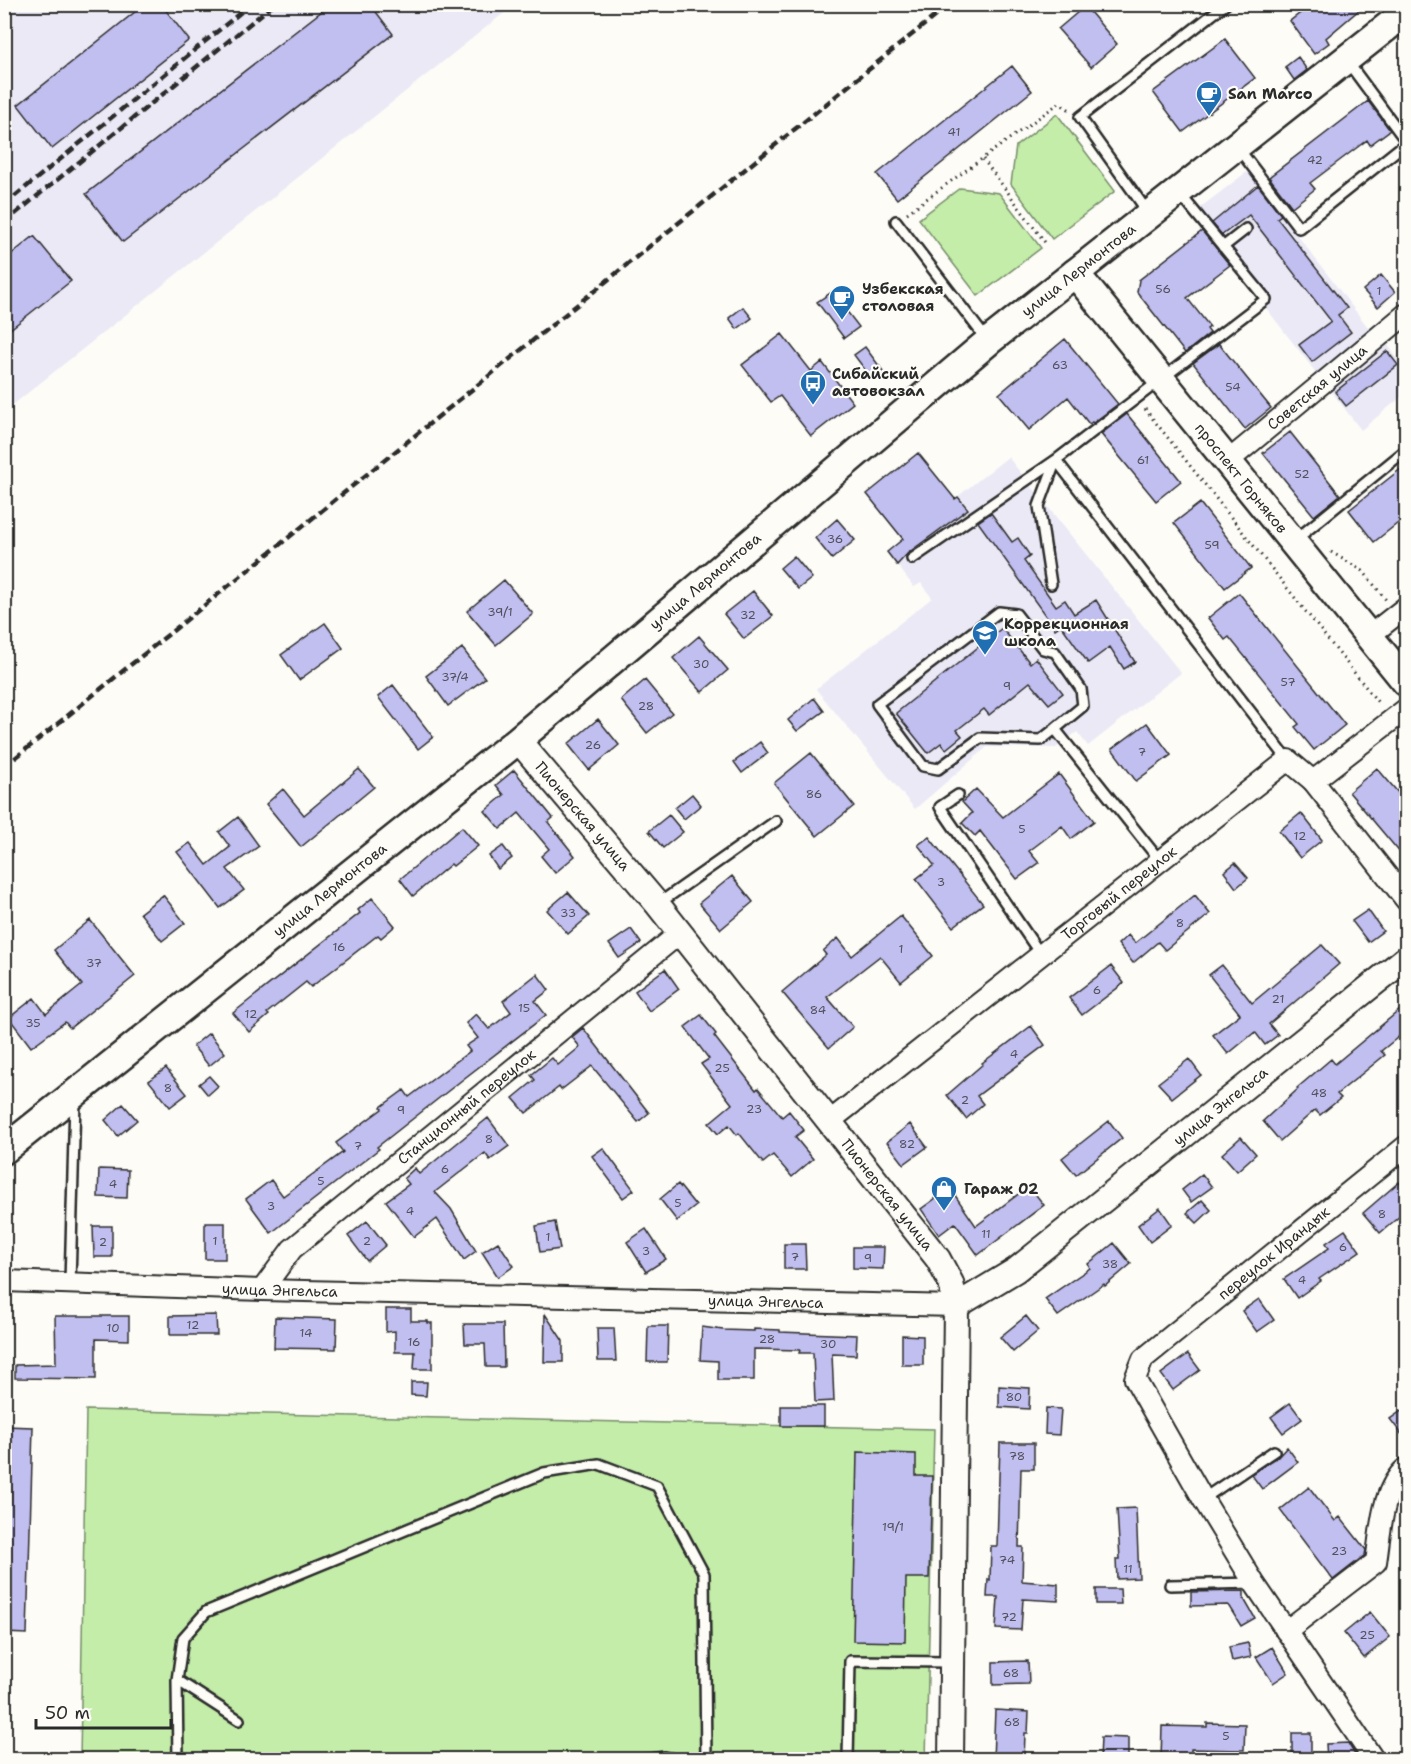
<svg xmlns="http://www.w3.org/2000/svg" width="1411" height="1764" font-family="'Shantell Sans',sans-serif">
<rect width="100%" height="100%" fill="#fdfcf7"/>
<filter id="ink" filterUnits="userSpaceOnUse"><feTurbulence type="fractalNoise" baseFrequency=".0167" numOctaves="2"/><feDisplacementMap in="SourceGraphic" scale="12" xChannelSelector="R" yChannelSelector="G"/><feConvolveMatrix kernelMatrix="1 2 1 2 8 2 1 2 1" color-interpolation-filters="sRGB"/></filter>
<g filter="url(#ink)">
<path fill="#ebe9f5" d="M5,5H514L5,411Z
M1248,171L1370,330L1317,374L1193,213Z
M1388,345L1406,372V393L1361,430L1331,391Z
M1008,457L1181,673L1088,746L1077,732L1056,748L987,747L915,809L816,689L932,598L921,583L914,587L887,552Z"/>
<path fill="#c3eda8" stroke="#778c6a" stroke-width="1.5" d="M1057,114L1115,191L1052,239L1011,184L1016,146Z
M960,188L999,193L1041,248L978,296L919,219Z
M86,1410L934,1429L926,1759L80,1760Z"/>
<path fill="#c1bef0" stroke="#2b2b2b" stroke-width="1.5" d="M145,4H161L189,40L52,149L18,105Z
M331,4H370L393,34L123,242L86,194Z
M1312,4H1366L1326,38L1329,43L1314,54L1290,21Z
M1085,6L1117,44L1091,67L1058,29Z
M1225,39L1255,78L1183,132L1153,92Z
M1298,57L1307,70L1294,80L1285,67Z
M1012,66L1032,91L897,199L877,174Z
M1368,101L1390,130L1370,145L1367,140L1310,183L1315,189L1292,207L1269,177Z
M1258,185L1281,215L1277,218L1347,308L1338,315L1351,332L1312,362L1299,345L1331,321L1249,215L1222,235L1212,223Z
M1202,231L1230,265L1187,298L1210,327L1207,329L1210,333L1185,353L1137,292L1139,280Z
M34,236L71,281L4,334V260Z
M1381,275L1395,292L1378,307L1363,290Z
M832,292L859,327L844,338L817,302Z
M743,307L752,318L737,329L729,318Z
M782,334L811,371L822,362L853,403L811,436L780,396L771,402L742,365Z
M1065,339L1118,404L1093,423L1092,422L1089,424L1068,397L1029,430L999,394Z
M1219,344L1271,408L1245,429L1193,363Z
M865,347L883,371L872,379L854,355Z
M1387,351L1398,365L1346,406L1335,392Z
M1127,414L1181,481L1156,501L1101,434Z
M1290,432L1340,495L1314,516L1263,453Z
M918,453L955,499L958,497L968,509L908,553L897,565L887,552L903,539L867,494Z
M1407,464V516L1374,542L1349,510Z
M1200,503L1251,568L1225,588L1174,523Z
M991,513L1012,542L1018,538L1030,556L1024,561L1056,606L1065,600L1074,614L1096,600L1135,662L1124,669L1110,647L1088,663L1061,625L1055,629L978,522Z
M837,519L855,540L832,559L815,538Z
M794,556L812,578L798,589L780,568Z
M504,580L533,614L496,645L467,611Z
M753,591L773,616L744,639L724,614Z
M1239,593L1345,725L1314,750L1295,727L1299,724L1229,637L1225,640L1208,618Z
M325,623L343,648L299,680L281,655Z
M1002,628L1030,663L1036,658L1063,693L1049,704L1030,682L989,715L984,709L957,730L962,736L946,749L941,743L928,753L896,713Z
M699,636L728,670L702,692L673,658Z
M462,648L485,678L448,706L426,676Z
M645,680L672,713L647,733L621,700Z
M393,685L433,737L418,749L378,697Z
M814,698L824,711L797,731L788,720Z
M598,719L619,745L589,770L568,744Z
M1147,723L1171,755L1136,781L1112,749Z
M760,742L768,753L742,773L734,762Z
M811,753L854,806L817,836L774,783Z
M1377,768L1407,803V861L1349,792Z
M359,769L374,787L301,847L266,804L283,789L304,815Z
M514,770L553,818L548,822L575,856L555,873L541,856L549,849L519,813L500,829L485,811L504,795L496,785Z
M1059,774L1094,821L1071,839L1062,826L1029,851L1039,863L1017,879L980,831L975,836L962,823L972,813L962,802L976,789L1003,817Z
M692,794L701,805L684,819L675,808Z
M1301,813L1322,840L1300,858L1279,831Z
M669,815L683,832L663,848L649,831Z
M238,817L259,846L227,869L244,890L220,908L177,852L190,843L207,865L230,847L219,832Z
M462,827L478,846L453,866L451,864L413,896L400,879Z
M929,837L983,904L953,927L916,879L934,865L918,845Z
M503,846L512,858L498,869L489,856Z
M1235,863L1248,878L1236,888L1224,872Z
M732,876L753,902L721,929L699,903Z
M568,892L589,916L568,934L547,910Z
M163,895L185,923L162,941L140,913Z
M1195,895L1210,914L1165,950L1158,942L1133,963L1118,944L1128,935L1135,943Z
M372,898L395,926L381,938L378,935L311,987L306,982L267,1013L269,1015L249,1032L233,1013L360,913L358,910Z
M1368,910L1383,931L1368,942L1352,921Z
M901,916L933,956L901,982L880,956L827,997L853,1027L829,1048L782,992L826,955L823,951L838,938L852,956Z
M90,920L135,976L70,1028L65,1022L31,1047L9,1018L34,998L46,1014L82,985L54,950Z
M631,929L641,943L619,958L609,944Z
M1322,945L1339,964L1269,1024L1278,1035L1265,1045L1255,1032L1228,1054L1213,1035L1240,1014L1209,975L1222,965L1252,1003Z
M1111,966L1124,983L1082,1015L1069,998Z
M665,969L679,989L649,1011L635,991Z
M537,974L549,990L535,1001L546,1015L462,1080L377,1147L379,1149L271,1233L246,1199L271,1180L283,1196L343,1152L336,1143L382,1109L381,1107L404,1090L409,1097L470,1051L466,1046L478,1038L466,1023L476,1014L489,1029L511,1012L503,1001Z
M1407,1004V1030L1381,1051L1385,1055L1337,1094L1341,1098L1320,1115L1315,1110L1280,1141L1263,1121L1298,1089L1297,1088L1331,1059L1335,1064Z
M701,1015L716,1034L714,1036L756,1090L758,1088L782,1117L789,1111L804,1130L795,1137L813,1159L792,1177L773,1155L763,1163L739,1133L737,1135L729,1125L718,1134L709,1123L732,1104L701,1064L709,1059L685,1027Z
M1031,1026L1045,1045L977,1096L983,1104L966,1119L947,1095L983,1064L982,1063Z
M583,1028L649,1113L638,1122L592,1066L561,1090L559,1087L526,1113L513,1098L535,1080L531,1075L552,1058L558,1065L580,1047L572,1037Z
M209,1033L225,1053L209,1066L193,1046Z
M1189,1059L1201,1075L1172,1098L1158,1083Z
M166,1068L187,1094L170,1107L149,1081Z
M209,1076L218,1086L208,1095L199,1084Z
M123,1104L137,1120L118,1136L105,1120Z
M488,1118L509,1146L490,1160L485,1153L435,1192L451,1209L476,1251L464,1260L437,1219L414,1237L386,1201L409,1184L404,1178L415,1168L419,1174Z
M1109,1121L1122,1138L1076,1175L1062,1158Z
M910,1124L927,1147L904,1164L887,1142Z
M1241,1137L1256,1154L1237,1171L1222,1154Z
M603,1148L634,1190L623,1198L592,1156Z
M99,1169L128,1170L127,1198L98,1197Z
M1202,1174L1212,1187L1191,1202L1182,1190Z
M1399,1182L1407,1191V1210L1380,1233L1363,1213Z
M678,1184L696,1206L677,1221L660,1199Z
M1029,1186L1044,1205L978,1255L955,1223L939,1235L921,1209L950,1188L976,1226Z
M1202,1200L1211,1210L1197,1223L1187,1213Z
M1160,1208L1172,1225L1150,1242L1138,1225Z
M367,1221L386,1245L367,1261L348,1236Z
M555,1222L560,1249L540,1252L536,1226Z
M205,1223H225V1259H205Z
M93,1226H112V1257H94Z
M646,1229L666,1259L646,1272L627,1242Z
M1345,1230L1360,1251L1319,1279L1321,1281L1297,1298L1284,1279L1329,1248L1326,1243Z
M498,1242L514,1266L498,1277L482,1252Z
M1114,1243L1131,1264L1105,1286L1104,1284L1058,1316L1045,1299L1090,1268L1088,1264Z
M784,1244H805L806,1269H784Z
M853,1247H884L883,1269L853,1268Z
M1259,1299L1274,1320L1257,1332L1242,1311Z
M386,1309H411V1321H428V1323H432V1369H414L415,1352H395V1331L386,1332Z
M545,1314L563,1341V1362H544Z
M216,1315L217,1335H170V1316Z
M55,1316H129V1340L96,1339V1379L15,1378V1365L56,1364Z
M1026,1316L1038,1331L1013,1352L1000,1337Z
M275,1317L337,1319L336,1349L274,1348Z
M464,1324H503L504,1367H486L485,1344H465Z
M648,1326H668L667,1362H647Z
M702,1327L723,1330L754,1331V1329L780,1330V1332L857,1335L856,1355L832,1354L834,1401L815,1402L813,1353H799L800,1350L754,1349V1380H718V1361L700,1360Z
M597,1328H614L616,1361H598Z
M902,1335L923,1336V1365H902Z
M1188,1354L1200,1370L1173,1390L1161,1374Z
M411,1382H427L426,1396L411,1395Z
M999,1386L1030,1388L1029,1409L999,1407Z
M1290,1403L1302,1419L1283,1433L1271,1417Z
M781,1406H824V1426H781Z
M1407,1407V1441L1390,1419Z
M1046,1408L1061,1409L1059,1435L1045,1434Z
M4,1426L33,1427L27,1634L4,1633Z
M1000,1443H1034V1469H1021L1019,1547H1023L1022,1581L1058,1584V1601L1023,1599L1021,1630L996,1629L998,1597H987L988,1579L990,1580L991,1546H997Z
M1287,1447L1298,1462L1262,1489L1251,1474L1278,1457Z
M857,1452L916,1454V1476H932L929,1578H906L905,1642L853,1641Z
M1309,1487L1335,1521L1340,1517L1366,1550L1365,1555L1333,1580L1280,1510Z
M1136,1508L1139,1578L1117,1579L1116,1559H1120L1117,1509Z
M1096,1589H1120L1121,1604H1096Z
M1244,1591V1599L1255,1618L1241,1626L1228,1605L1191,1606V1592Z
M1370,1612L1390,1637L1364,1658L1344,1633Z
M1248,1643L1251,1657L1232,1661L1229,1647Z
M1272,1647L1288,1673L1273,1683L1256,1657Z
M1028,1661L1029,1684L993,1685V1662Z
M995,1710L1029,1712L1028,1733H1025L1024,1760H993Z
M1207,1723L1245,1724L1244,1750L1191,1749V1760H1161L1162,1726L1207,1727Z
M1292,1733H1311V1754L1292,1755Z
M1101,1737L1128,1738V1760H1100Z
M1348,1743L1358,1760H1327L1326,1744Z"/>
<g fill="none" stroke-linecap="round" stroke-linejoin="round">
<g stroke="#2b2b2b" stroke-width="14">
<path id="service" d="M1347,61L1406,141
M1238,148L1299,228L1406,143
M1147,211L1080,117L1226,4
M896,221L987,340
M1223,247L1246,229
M1294,541L1406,450
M912,559L1056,460L1288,760
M1051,584L1039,506L1056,460L1266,299L1180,194
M1055,729L1041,740L980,738L938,769L923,766L877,704L999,612L1016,614L1043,649L1055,652L1081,689L1083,706L1055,729L1160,861
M958,795L940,807L1041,955
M658,904L776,821
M70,1283L75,1100
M1203,1499L1274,1451
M1170,1585L1254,1583
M177,1680L239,1720
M178,1760L177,1680L183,1638L206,1612L544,1473L599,1464L657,1486L704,1574L706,1760
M644,1760L665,1757L679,1760
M848,1760L850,1661L950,1662"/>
</g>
<g stroke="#2b2b2b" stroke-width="24">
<g id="minor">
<path id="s1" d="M1227,462L1406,314"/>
<path d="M1369,636L1406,607"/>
<path d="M1313,781L1406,900"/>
<path id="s2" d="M830,1121L1288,760L1313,781L1406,709"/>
<path id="s3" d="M4,1281L262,1290L956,1306"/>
<path id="s4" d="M262,1290L292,1249L680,933"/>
<path d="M1286,1631L1376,1562C1381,1531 1381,1490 1406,1468"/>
<path id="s5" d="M1374,1760L1254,1583L1203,1499L1135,1379L1143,1359L1406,1146"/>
</g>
</g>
<g stroke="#2b2b2b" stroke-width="28">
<g id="tertiary">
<path id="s6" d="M518,740L658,905L938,1259L951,1283L956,1306L951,1760"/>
<path id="s7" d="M956,1306L1016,1270L1406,958"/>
</g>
</g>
<g stroke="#2b2b2b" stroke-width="32">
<g id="secondary">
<path id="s8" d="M1075,273L1406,682"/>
<path id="s9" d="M4,1150L518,740L989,341L1406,12"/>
</g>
</g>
<path stroke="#2b2b2b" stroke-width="3" stroke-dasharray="1.5 4.5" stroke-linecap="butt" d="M983,159L1047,245
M907,213L1059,103L1070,110
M1145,409L1380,705
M1331,552L1363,571L1386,600"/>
<use href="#service" stroke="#fdfcf7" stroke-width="9"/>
<use href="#minor" stroke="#fdfcf7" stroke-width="20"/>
<use href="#tertiary" stroke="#fdfcf7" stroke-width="24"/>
<use href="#secondary" stroke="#fdfcf7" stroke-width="27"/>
<path stroke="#2b2b2b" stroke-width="4.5" stroke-dasharray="9 4.5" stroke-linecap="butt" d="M4,205L251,4
M4,223L274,4
M4,767L950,4"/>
</g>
</g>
<defs>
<g id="cafe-pin" transform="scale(1.35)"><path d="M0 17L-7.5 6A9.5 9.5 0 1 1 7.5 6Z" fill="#1f6fb2" stroke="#fdfcf7"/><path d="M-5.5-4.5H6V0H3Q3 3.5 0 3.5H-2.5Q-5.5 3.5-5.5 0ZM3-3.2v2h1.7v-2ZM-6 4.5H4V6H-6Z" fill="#fff"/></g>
<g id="bus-pin" transform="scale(1.35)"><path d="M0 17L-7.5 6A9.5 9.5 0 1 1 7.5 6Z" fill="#1f6fb2" stroke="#fdfcf7"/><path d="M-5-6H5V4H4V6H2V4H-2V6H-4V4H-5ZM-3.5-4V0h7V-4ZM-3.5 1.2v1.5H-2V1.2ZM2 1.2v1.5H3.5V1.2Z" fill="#fff"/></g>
<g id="school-pin" transform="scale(1.35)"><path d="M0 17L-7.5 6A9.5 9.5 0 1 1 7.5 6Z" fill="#1f6fb2" stroke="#fdfcf7"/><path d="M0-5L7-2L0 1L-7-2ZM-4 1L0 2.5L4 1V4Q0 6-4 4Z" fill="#fff"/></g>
<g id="shop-pin" transform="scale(1.35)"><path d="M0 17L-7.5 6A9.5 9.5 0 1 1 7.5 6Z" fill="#1f6fb2" stroke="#fdfcf7"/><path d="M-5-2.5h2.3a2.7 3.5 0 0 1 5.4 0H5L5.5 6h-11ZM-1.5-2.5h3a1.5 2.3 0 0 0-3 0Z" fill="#fff"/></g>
</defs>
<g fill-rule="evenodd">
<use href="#cafe-pin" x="1209" y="94"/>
<use href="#cafe-pin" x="842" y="298"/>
<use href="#bus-pin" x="813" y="383"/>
<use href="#school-pin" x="985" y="633"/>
<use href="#shop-pin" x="944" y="1189"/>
</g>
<g text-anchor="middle" stroke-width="4.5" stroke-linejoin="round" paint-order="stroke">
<g font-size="12" fill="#50505c">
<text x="954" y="136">41</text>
<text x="1315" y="164">42</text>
<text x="1163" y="293">56</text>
<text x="1379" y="295">1</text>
<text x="1060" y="369">63</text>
<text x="1233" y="391">54</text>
<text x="1143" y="464">61</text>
<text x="1302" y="478">52</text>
<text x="835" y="543">36</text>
<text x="1212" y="549">59</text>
<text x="500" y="616">39/1</text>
<text x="748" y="619">32</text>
<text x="701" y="668">30</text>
<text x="455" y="681">37/4</text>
<text x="1288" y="686">57</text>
<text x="1007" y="690">9</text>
<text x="646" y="710">28</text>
<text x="593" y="749">26</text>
<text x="1142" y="756">7</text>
<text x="814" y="798">86</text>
<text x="1022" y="833">5</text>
<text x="1300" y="840">12</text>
<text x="941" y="886">3</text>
<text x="568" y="917">33</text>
<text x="1180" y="927">8</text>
<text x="339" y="951">16</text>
<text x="901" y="953">1</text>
<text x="94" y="967">37</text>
<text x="1097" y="994">6</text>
<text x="1278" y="1003">21</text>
<text x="524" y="1012">15</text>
<text x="818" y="1014">84</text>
<text x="251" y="1018">12</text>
<text x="33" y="1027">35</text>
<text x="1014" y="1058">4</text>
<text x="722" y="1072">25</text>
<text x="168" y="1092">8</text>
<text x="1319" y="1097">48</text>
<text x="965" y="1104">2</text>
<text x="754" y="1113">23</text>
<text x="401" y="1114">9</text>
<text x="489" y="1143">8</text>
<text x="907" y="1148">82</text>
<text x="358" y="1150">7</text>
<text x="445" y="1173">6</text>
<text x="321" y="1185">5</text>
<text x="113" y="1188">4</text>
<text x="678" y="1207">5</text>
<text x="271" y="1210">3</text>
<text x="410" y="1215">4</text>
<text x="1382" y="1218">8</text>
<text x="986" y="1238">11</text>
<text x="548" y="1241">1</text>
<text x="215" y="1245">1</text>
<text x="367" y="1245">2</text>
<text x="103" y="1246">2</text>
<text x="1343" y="1251">6</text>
<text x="646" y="1255">3</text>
<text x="795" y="1261">7</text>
<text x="868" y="1262">9</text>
<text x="1110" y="1268">38</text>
<text x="1302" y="1284">4</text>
<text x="193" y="1329">12</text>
<text x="113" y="1332">10</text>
<text x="306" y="1337">14</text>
<text x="767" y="1343">28</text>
<text x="414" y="1346">16</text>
<text x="828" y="1348">30</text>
<text x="1014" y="1401">80</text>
<text x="1017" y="1460">78</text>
<text x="893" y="1531">19/1</text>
<text x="1339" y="1555">23</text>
<text x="1007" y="1564">74</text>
<text x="1128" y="1573">11</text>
<text x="1009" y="1621">72</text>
<text x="1367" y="1639">25</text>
<text x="1011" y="1677">68</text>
<text x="1012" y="1726">68</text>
<text x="1226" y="1740">5</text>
</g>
<g font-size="15" font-weight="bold" fill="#2b2b2b" stroke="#fdfcf7" text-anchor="start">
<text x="1228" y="99">San Marco</text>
<text x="862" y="294">Узбекская<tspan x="862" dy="17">столовая</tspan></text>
<text x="832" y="379">Сибайский<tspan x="832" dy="17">автовокзал</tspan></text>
<text x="1004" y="629">Коррекционная<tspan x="1004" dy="17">школа</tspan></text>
<text x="964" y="1194">Гараж 02</text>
</g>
<g font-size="15" fill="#2b2b2b" stroke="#fdfcf7">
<text dy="5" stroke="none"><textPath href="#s9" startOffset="1389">улица Лермонтова</textPath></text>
<text dy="5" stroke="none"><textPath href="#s1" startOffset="117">Советская улица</textPath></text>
<text dy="5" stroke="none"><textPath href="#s8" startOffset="264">проспект Горняков</textPath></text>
<text dy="5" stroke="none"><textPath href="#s9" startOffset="903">улица Лермонтова</textPath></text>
<text dy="5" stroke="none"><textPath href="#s6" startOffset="100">Пионерская улица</textPath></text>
<text dy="5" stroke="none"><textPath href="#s9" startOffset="417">улица Лермонтова</textPath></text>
<text dy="5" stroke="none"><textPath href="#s2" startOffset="368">Торговый переулок</textPath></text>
<text dy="5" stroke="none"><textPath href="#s4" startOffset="276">Станционный переулок</textPath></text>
<text dy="5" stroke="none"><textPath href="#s7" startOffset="332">улица Энгельса</textPath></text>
<text dy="5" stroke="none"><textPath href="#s6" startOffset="586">Пионерская улица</textPath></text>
<text dy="5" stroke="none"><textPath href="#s5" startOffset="640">переулок Ирандык</textPath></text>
<text dy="5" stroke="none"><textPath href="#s3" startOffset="276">улица Энгельса</textPath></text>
<text dy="5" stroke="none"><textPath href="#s3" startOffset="762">улица Энгельса</textPath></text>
</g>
</g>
<rect width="1411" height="1764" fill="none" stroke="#fdfcf7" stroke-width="24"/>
<rect x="12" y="12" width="1387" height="1740" fill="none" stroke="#2b2b2b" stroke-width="2" filter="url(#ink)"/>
<path d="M36 1719v9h135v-9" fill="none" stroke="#2b2b2b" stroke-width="3"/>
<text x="45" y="1719" font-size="18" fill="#2b2b2b" stroke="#fdfcf7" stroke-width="4.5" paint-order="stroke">50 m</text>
</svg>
